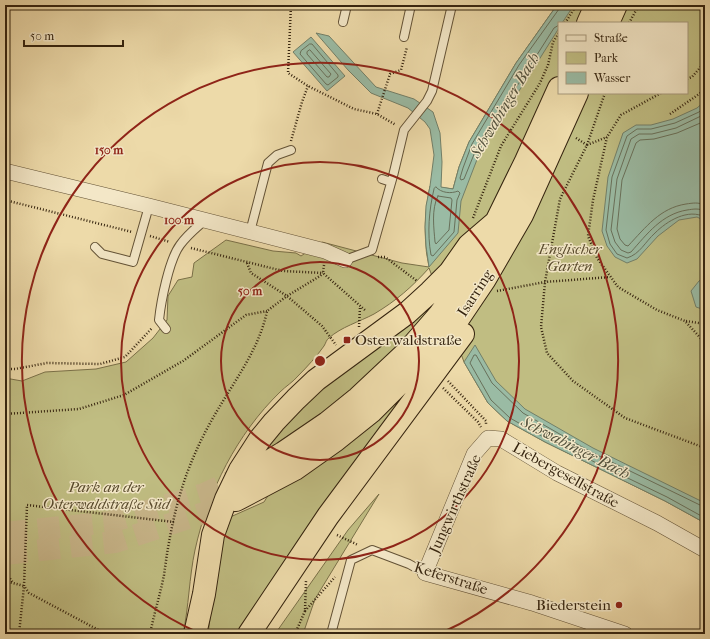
<svg xmlns="http://www.w3.org/2000/svg" width="710" height="639" font-family="'IM FELL French Canon',serif">
<rect width="100%" height="100%" fill="#eddaa9"/>
<filter id="stains"><feTurbulence type="fractalNoise" baseFrequency=".005" numOctaves="4"/><feColorMatrix values="0 0 0 0 .2 0 0 0 0 .09 0 0 0 0 .02 0 0 0 .5 -.17"/></filter>
<radialGradient id="worn" r=".72"><stop offset=".6" stop-color="#630" stop-opacity="0"/><stop offset="1" stop-color="#630" stop-opacity=".3"/></radialGradient>
<path fill="#c0bd82" stroke="#7a7048" fill-rule="evenodd" d="M557,5H705V523L665,501L545,442L507,421L488,403L464,362L429,268C412,287 396,301 374,314C359,322 341,327 329,338C326,340 326,343 324,346C317,356 307,367 298,376C293,382 286,386 280,392C237,434 208,491 195,550C189,578 189,606 183,634H5V378L22,381L45,372L96,369L126,362L153,338L167,320L168,296L178,280L192,277L194,263L226,240L273,251L296,253L301,256L322,242L402,263L429,267C428,260 426,253 426,246C424,226 426,206 430,186L453,189L459,167L469,142L516,63ZM559,23H687V93H559Z
M434,299L439,304L427,318L330,413L263,454L279,429L303,403Z
M393,402L397,406L241,634H208L217,564L228,518L264,502L269,494Z
M379,494L315,599L303,634H275L348,530Z"/>
<path fill="#9abba4" stroke="#727f68" d="M557,5H574L562,23H559V28L525,82L483,144L461,201L458,233L429,267L426,246L425,227L426,206L430,186L434,155L430,129L425,122L408,108L371,93L348,70L316,33L329,36L376,87L414,99L433,112L440,133L442,162L441,187L453,189L459,167L469,142L516,63Z
M311,37L345,76L327,91L293,52Z
M705,101V221L697,217L679,220L658,236L637,259L627,263L615,257L607,246L602,231L608,177L623,133L636,125H651L673,119L697,108Z
M705,277V310L696,307L691,291L699,281Z
M475,345L496,381L525,409L593,448L705,503V523L665,501L545,442L507,421L488,403L464,362Z"/>
<g fill="none" stroke-linecap="round" stroke-linejoin="round">
<path stroke="#68705a" stroke-width="1" d="M559,25L554,28L521,80L479,142L464,179L461,180L460,178L463,168L472,144L519,65L559,9L560,5
M310,44H312L338,75V77L328,85L326,84L300,54L301,51Z
M310,50L331,74L329,77H327L307,54V52Z
M705,106L699,112L675,123L651,129H637L627,136L612,177L606,230L610,244L617,254L627,258C640,254 645,242 655,233C667,221 688,208 705,217
M705,113L701,116L676,128L652,134H639L631,139L617,179L611,230L615,242L621,250L628,253L631,252C647,234 662,214 687,210C694,209 698,208 705,211
M705,121L677,133L654,139L640,140L636,143L622,180L617,229L620,239L625,245L628,246C646,227 660,208 686,204C693,203 698,202 705,205
M436,187C441,193 451,194 458,191L460,193L457,200L454,232L433,256L431,255C427,233 429,210 434,189Z
M438,196L451,198L452,200L449,230L436,244L435,242C434,229 431,209 438,196Z
M705,507L702,506L591,452L523,413L492,383L476,355H474L470,363L491,400L510,418L547,439L667,497L705,518"/>
<path stroke="#c8b68a" stroke-width="22" stroke-dasharray="22 11" stroke-linecap="butt" d="M5,533L110,522L204,494L247,474
M5,554L115,542L207,512L236,500"/>
<g stroke="#635236" stroke-width="10">
<path id="service" d="M343,22L347,5
M404,37L411,5
M382,179L391,182
M250,232L268,163L277,155L291,150
M95,247L102,254L133,262L149,206
M345,260L372,250L393,176L404,130L427,101L432,91L452,5
M166,329L159,320C161,301 169,260 180,245C187,235 196,228 205,220
M331,634L351,560L372,550L409,564L425,573"/>
</g>
<g stroke="#635236" stroke-width="16">
<path id="minor" d="M5,171L149,206L325,251L345,260
M625,634L532,603L425,573L474,454L488,438L501,439L557,473L657,523L705,550"/>
</g>
<g stroke="#35240f" stroke-width="24">
<path id="trunk" d="M588,23L596,5
M608,23L616,5
M250,473L283,453L327,423L358,398L407,352L440,314L475,265L526,161L559,88
M236,500L295,469L336,440L371,412L422,361L454,325L485,279L522,215L577,93
M195,634L204,594L213,535L226,499L240,470L260,439L274,422L296,399L316,380L407,313L430,292L450,272L469,245L497,221
M249,634L328,516L463,334"/>
</g>
<path stroke="#35240f" stroke-width="2.5" stroke-dasharray="1 2" stroke-linecap="butt" d="M291,5L288,73L308,86L354,109L377,114L396,125
M565,23L574,9
M629,23L639,5
M687,79L692,77L705,62
M605,93L587,145L560,199L545,282L541,327L547,353L573,381L625,418L705,448
M661,93L621,115L607,137L593,200L588,236L597,258L618,287L657,310L685,321L705,343
M377,114L390,74L401,70L407,47
M670,114L705,90
M576,138L587,145
M291,141L302,102L308,86
M587,145L607,137
M5,200L132,232
M473,218L501,146L540,83L548,65L553,42L559,33
M150,236L170,242
M191,248L283,271L323,273
M378,257H385L417,281
M247,263L251,273L287,296L322,326L336,345
M324,265L323,273L366,311
M497,291L545,282L610,277
M686,321L705,324
M359,327L360,307
M5,369H15L47,363L100,364L125,357L152,328
M448,381L486,421V425
M443,388L478,422L481,427
M5,414L79,409L124,395L183,361L246,315L267,311
M337,535L358,545
M5,571L13,583
M5,581L24,586L19,634
M305,611L335,577
M106,634L29,593L24,586L27,505L174,522
M150,634C154,614 160,595 164,575C165,568 166,561 167,554C172,523 179,492 191,463C199,443 209,424 220,406C238,376 260,346 267,311L287,296L320,276L323,273
M295,634L305,611L306,581"/>
<use href="#service" stroke="#f3e7c7" stroke-width="8"/>
<use href="#minor" stroke="#f3e7c7" stroke-width="15"/>
<use href="#trunk" stroke="#eddaa9" stroke-width="22"/>
</g>
<g fill="none" stroke="#8f2418" stroke-width="2">
<circle cx="320" cy="361" r="99"/>
<circle cx="320" cy="361" r="199"/>
<path d="M199 633A298 298 0 1 1 441 633"/>
</g>
<g fill="#8f2418" stroke="#f3e7c7" stroke-width="1.5">
<rect x="343" y="336" width="8" height="8" rx="2"/>
<circle cx="619" cy="605" r="4"/>
</g>
<g text-anchor="middle" stroke-width="3" stroke-linejoin="round" paint-order="stroke">
<g font-size="15" font-style="italic" fill="#584a2c" stroke="#f3e7c7">
<text x="570" y="254">Englischer<tspan x="570" dy="17">Garten</tspan></text>
<text x="106" y="492">Park an der<tspan x="106" dy="17">Osterwaldstraße Süd</tspan></text>
</g>
<g font-size="15" fill="#35240f" stroke="#f3e7c7">
<text transform="translate(475 293) rotate(-57)" y="5">Isarring</text>
<text transform="translate(566 475) rotate(29)" y="5">Liebergesellstraße</text>
<text transform="translate(455 504) rotate(-66)" y="5">Jungwirthstraße</text>
<text transform="translate(451 578) rotate(18)" y="5">Keferstraße</text>
</g>
<g font-size="15" fill="#35240f" stroke="#f3e7c7" text-anchor="start">
<text x="355" y="345">Osterwaldstraße</text>
<text x="611" y="610" text-anchor="end">Biederstein</text>
</g>
<g font-size="16" font-style="italic" fill="#53513c" stroke="#f3e7c7">
<text transform="translate(504 105) rotate(-59)" y="6">Schwabinger Bach</text>
<text transform="translate(576 447) rotate(27)" y="6">Schwabinger Bach</text>
</g>
</g>
<circle cx="320" cy="361" r="6" fill="#8f2418" stroke="#f3e7c7" stroke-width="2"/>
<g font-size="12" text-anchor="middle" font-weight="bold" fill="#8f2418" stroke="#f3e7c7" stroke-width="3" stroke-linejoin="round" paint-order="stroke">
<text x="109" y="154">150 m</text>
<text x="179" y="224">100 m</text>
<text x="250" y="295">50 m</text>
</g>
<rect width="710" height="639" fill="none" stroke="#eddaa9" stroke-width="20"/>
<rect x="6" y="6" width="698" height="627" fill="none" stroke="#35240f" stroke-width="2"/>
<rect x="10" y="10" width="690" height="619" fill="none" stroke="#35240f"/>
<rect x="558" y="22" width="130" height="72" fill="#f3e7c7" stroke="#a7997d"/>
<rect x="566" y="35" width="20" height="6" fill="#f3e7c7" stroke="#a7997d"/>
<text x="594" y="42" font-size="12" fill="#35240f">Straße</text>
<rect x="566" y="52" width="20" height="12" fill="#c0bd82" stroke="#a7997d"/>
<text x="594" y="62" font-size="12" fill="#35240f">Park</text>
<rect x="566" y="72" width="20" height="12" fill="#9abba4" stroke="#a7997d"/>
<text x="594" y="82" font-size="12" fill="#35240f">Wasser</text>
<path d="M24 40v6h99v-6" fill="none" stroke="#35240f" stroke-width="2"/>
<text x="30" y="40" font-size="12" fill="#35240f" stroke="#f3e7c7" stroke-width="3" paint-order="stroke">50 m</text>
<rect width="100%" height="100%" filter="url(#stains)"/>
<rect width="100%" height="100%" fill="url(#worn)"/>
</svg>
